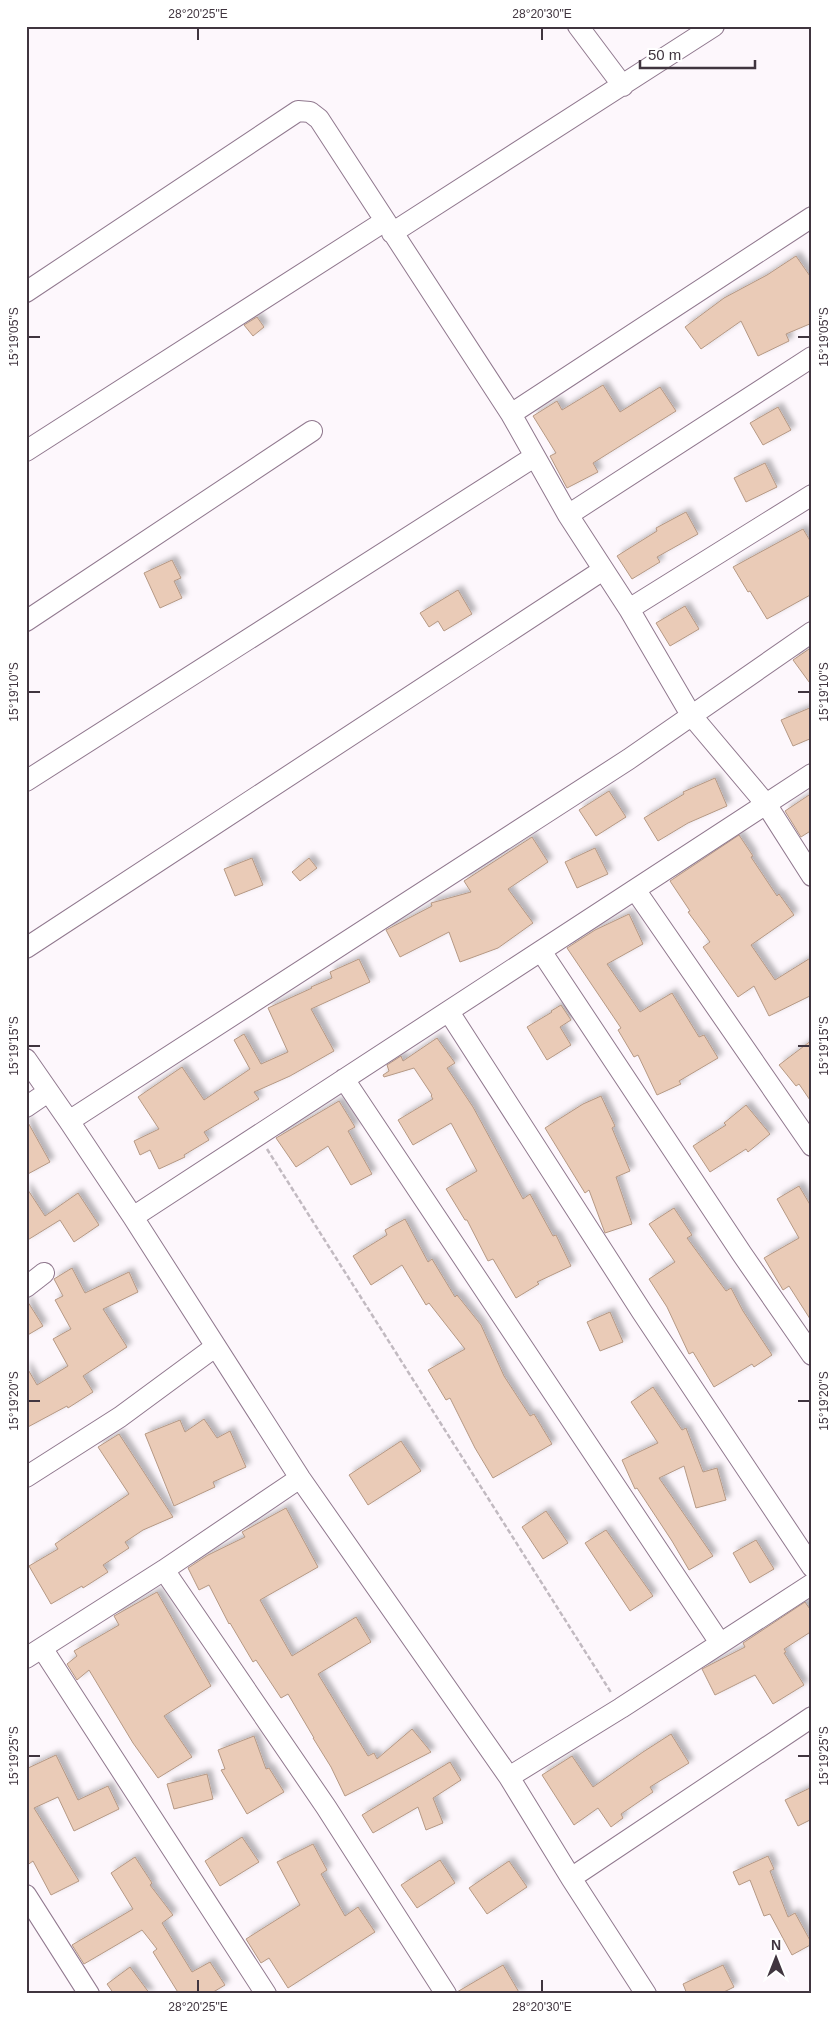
<svg xmlns="http://www.w3.org/2000/svg" width="838" height="2020" font-family="Arial,sans-serif">
<defs>
<filter id="shadow"><feDropShadow dx="4.5" dy="-4.5" stdDeviation="2.5" flood-color="#0004"/></filter>
</defs>
<rect width="100%" height="100%" fill="#fdf7fc"/>
<path fill="#eacbb7" stroke="#b59884" filter="url(#shadow)" d="M796,256L812,279V323L786,334L789,341L758,356L741,321L701,349L685,327L724,298L767,275Z
M257,317L264,327L253,336L244,325Z
M603,385L620,412L660,387L676,411L593,463L598,472L567,488L550,456L556,453L533,416L557,401L562,410Z
M778,407L791,430L763,445L750,423Z
M765,463L777,487L746,502L734,478Z
M686,512L698,534L657,557L660,562L632,579L617,556L657,531L656,528Z
M803,529L812,544V594L767,619L750,591L748,592L733,567Z
M172,560L181,578L174,581L182,598L160,608L144,573Z
M458,590L472,614L444,631L438,621L429,627L420,613Z
M685,606L699,629L670,646L656,623Z
M812,647V686L793,660Z
M812,707V738L793,746L781,720Z
M715,778L727,806L688,823L658,841L644,818L684,794L683,792Z
M609,791L626,817L596,836L579,810Z
M812,793V830L801,837L785,811Z
M739,835L753,856L751,857L777,896L779,894L794,915L751,945L775,980L812,957V995L769,1016L754,986L738,997L703,947L710,942L688,912L690,911L670,881Z
M532,837L548,862L508,889L533,923L498,948L460,962L449,932L400,957L386,930L432,906L431,903L471,892L464,881Z
M595,848L608,874L577,888L565,862Z
M252,858L263,885L235,896L224,869Z
M309,858L317,868L300,881L292,872Z
M629,914L643,944L607,964L640,1012L672,993L699,1037L704,1035L718,1058L679,1081L681,1084L657,1095L638,1055L634,1057L618,1030L621,1028L567,948L595,930Z
M359,959L370,982L311,1009L334,1051L290,1076L254,1092L259,1099L204,1132L209,1140L184,1155L185,1157L159,1169L150,1150L140,1155L134,1141L159,1129L138,1097L182,1067L204,1100L250,1069L234,1040L244,1034L261,1064L288,1052L268,1008L312,988L311,987L332,978L330,972Z
M561,1005L571,1020L560,1027L571,1045L547,1060L527,1027L552,1012L551,1011Z
M437,1038L455,1063L447,1068L473,1107L523,1199L530,1194L553,1236L556,1235L571,1266L537,1282L539,1284L516,1298L493,1259L488,1261L467,1220H465L446,1189L477,1171L451,1123L413,1145L398,1120L433,1099L431,1096L432,1095L414,1068L384,1077L383,1075L389,1071L387,1065L401,1056L403,1061Z
M812,1040V1103L799,1084L796,1086L779,1065Z
M601,1096L615,1126L612,1128L630,1171L616,1177L632,1224L605,1233L589,1190L585,1193L545,1128L583,1104Z
M339,1101L355,1127L348,1131L372,1174L351,1185L328,1146L296,1167L276,1138Z
M746,1105L770,1134L748,1152L746,1149L710,1172L693,1146L726,1125L724,1123Z
M26,1119L50,1162L26,1175Z
M799,1186L812,1208V1322L789,1286L783,1290L764,1258L799,1238L777,1199Z
M26,1187L45,1216L78,1193L99,1225L74,1242L60,1220L26,1241Z
M674,1208L692,1235L687,1238L726,1291L731,1288L743,1311L772,1355L754,1367L752,1364L714,1387L693,1352L689,1354L667,1307L649,1279L675,1262L649,1224Z
M405,1219L428,1262L432,1259L455,1297L457,1295L481,1325L504,1376L530,1416L534,1414L552,1444L493,1478L475,1448L450,1398L446,1400L428,1370L465,1349L429,1303L426,1305L402,1265L371,1285L353,1256L387,1235L385,1230Z
M72,1268L85,1293L129,1272L138,1292L103,1309L127,1347L83,1376L93,1392L68,1408L67,1406L26,1428V1366L37,1385L68,1366L53,1339L71,1329L55,1300L63,1296L54,1279Z
M26,1299L43,1326L26,1336Z
M610,1312L623,1342L600,1351L587,1322Z
M653,1387L682,1430L686,1428L703,1472L717,1468L726,1500L696,1508L684,1466L659,1478L713,1556L689,1570L672,1541L637,1488L635,1489L622,1460L658,1443L631,1402Z
M204,1419L217,1438L230,1431L246,1467L213,1482L215,1487L174,1506L145,1434L180,1420L185,1432Z
M119,1434L173,1517L143,1530L125,1542L129,1548L103,1565L108,1572L83,1588L82,1586L51,1604L29,1566L58,1549L55,1544L129,1494L98,1447Z
M401,1441L421,1471L368,1505L349,1475Z
M286,1508L318,1567L260,1600L292,1656L356,1617L371,1642L318,1674L368,1756L374,1753L377,1759L412,1729L431,1752L345,1796L331,1767L313,1738H314L288,1694L281,1698L256,1660L253,1662L230,1623L229,1624L209,1585L199,1590L188,1568L208,1555L245,1537L242,1532Z
M546,1511L568,1543L543,1559L522,1527Z
M606,1530L653,1596L630,1611L585,1543Z
M756,1540L774,1569L750,1583L733,1553Z
M157,1592L211,1686L164,1716L192,1757L158,1778L133,1743L89,1670L77,1680L67,1664L77,1656L74,1651L119,1625L114,1616Z
M805,1602L812,1612V1631L784,1649L786,1652L784,1653L804,1685L773,1704L755,1675L715,1695L702,1669L745,1647L743,1643Z
M671,1734L689,1763L650,1787L653,1792L621,1814L623,1818L611,1827L598,1808L574,1825L542,1775L572,1756L593,1787L643,1752Z
M254,1736L266,1769L269,1768L284,1792L247,1814L221,1770L225,1769L218,1750Z
M56,1755L78,1800L108,1786L119,1809L74,1831L58,1797L34,1808L79,1881L51,1895L33,1861L26,1866V1769Z
M450,1762L461,1780L433,1798L443,1823L426,1830L418,1807L373,1833L362,1815Z
M207,1774L213,1799L174,1809L167,1784Z
M812,1787V1819L798,1826L785,1800Z
M242,1837L259,1862L220,1886L205,1861Z
M313,1844L327,1870L321,1874L345,1916L358,1907L375,1932L288,1988L269,1958L261,1963L246,1939L300,1905L277,1862Z
M768,1856L774,1869L770,1871L788,1917L795,1913L812,1944L792,1955L770,1914L764,1916L750,1880L739,1885L733,1872Z
M135,1857L152,1883L150,1885L173,1915L162,1923L192,1972L210,1962L225,1985L210,1994H179L153,1952L157,1949L142,1930L84,1964L72,1945L133,1909L111,1873Z
M440,1860L455,1883L417,1908L401,1885Z
M509,1861L527,1887L487,1914L469,1888Z
M503,1965L520,1994H458L457,1992Z
M723,1965L734,1987L720,1994H687L683,1984Z
M130,1967L150,1994H114L107,1984Z"/>
<g fill="none" stroke-linecap="round" stroke-linejoin="round">
<g stroke="#90788e" stroke-width="22">
<path id="minor" d="M578,26L623,86
M392,233L714,26
M26,292L298,111L310,112L319,119L511,414L568,515L629,609L691,715L766,804L812,876
M511,414L812,217
M26,451L385,221
M568,515L812,357
M629,609L812,495
M26,621L312,431
M26,781L534,457
M636,891L812,1146
M26,948L603,570
M541,951L742,1254L812,1355
M449,1012L642,1312L812,1567
M26,1059L69,1121L133,1217L300,1478L509,1777L571,1878L646,1994
M344,1079L720,1643
M26,1107L48,1092
M69,1121L629,759L812,632
M133,1217L812,774
M26,1287L44,1273
M26,1477L120,1417L215,1347
M164,1570L326,1807L446,1994
M42,1648L266,1994
M26,1658L164,1570L300,1478
M509,1777L621,1708L812,1584
M571,1878L812,1717
M26,1895L89,1994"/>
</g>
<path stroke="#c2bac1" stroke-width="2.5" stroke-dasharray="5 2.5" stroke-linecap="butt" d="M267,1149L612,1694"/>
<use href="#minor" stroke="#fff" stroke-width="20"/>
</g>
<path fill="none" stroke="#40353f" stroke-width="2" d="M198,28V40M542,28V40M28,337H40M798,337H810M28,692H40M798,692H810M28,1046H40M798,1046H810M28,1401H40M798,1401H810M28,1756H40M798,1756H810M198,1980V1992M542,1980V1992"/>
<rect width="838" height="2020" fill="none" stroke="#ffffff" stroke-width="55"/>
<g transform="translate(776 1958)" stroke="#ffffff" stroke-width="4" paint-order="stroke">
<path d="M0-4L9 19L0 12L-9 19Z" fill="#40353f"/>
<text y="-8" font-size="14" font-weight="bold" text-anchor="middle" fill="#40353f">N</text>
</g>
<path d="M640 60v8h115v-8" fill="none" stroke="#40353f" stroke-width="2.5"/>
<text x="648" y="60" font-size="15" fill="#40353f" stroke="#ffffff" stroke-width="4" paint-order="stroke">50 m</text>
<rect x="28" y="28" width="782" height="1964" fill="none" stroke="#40353f" stroke-width="2"/>
<g font-size="12" text-anchor="middle" fill="#40353f">
<text x="198" y="18">28°20'25"E</text>
<text x="542" y="18">28°20'30"E</text>
<text transform="translate(14 337) rotate(-90)" y="4">15°19'05"S</text>
<text transform="translate(824 337) rotate(-90)" y="4">15°19'05"S</text>
<text transform="translate(14 692) rotate(-90)" y="4">15°19'10"S</text>
<text transform="translate(824 692) rotate(-90)" y="4">15°19'10"S</text>
<text transform="translate(14 1046) rotate(-90)" y="4">15°19'15"S</text>
<text transform="translate(824 1046) rotate(-90)" y="4">15°19'15"S</text>
<text transform="translate(14 1401) rotate(-90)" y="4">15°19'20"S</text>
<text transform="translate(824 1401) rotate(-90)" y="4">15°19'20"S</text>
<text transform="translate(14 1756) rotate(-90)" y="4">15°19'25"S</text>
<text transform="translate(824 1756) rotate(-90)" y="4">15°19'25"S</text>
<text x="198" y="2011">28°20'25"E</text>
<text x="542" y="2011">28°20'30"E</text>
</g>
</svg>
